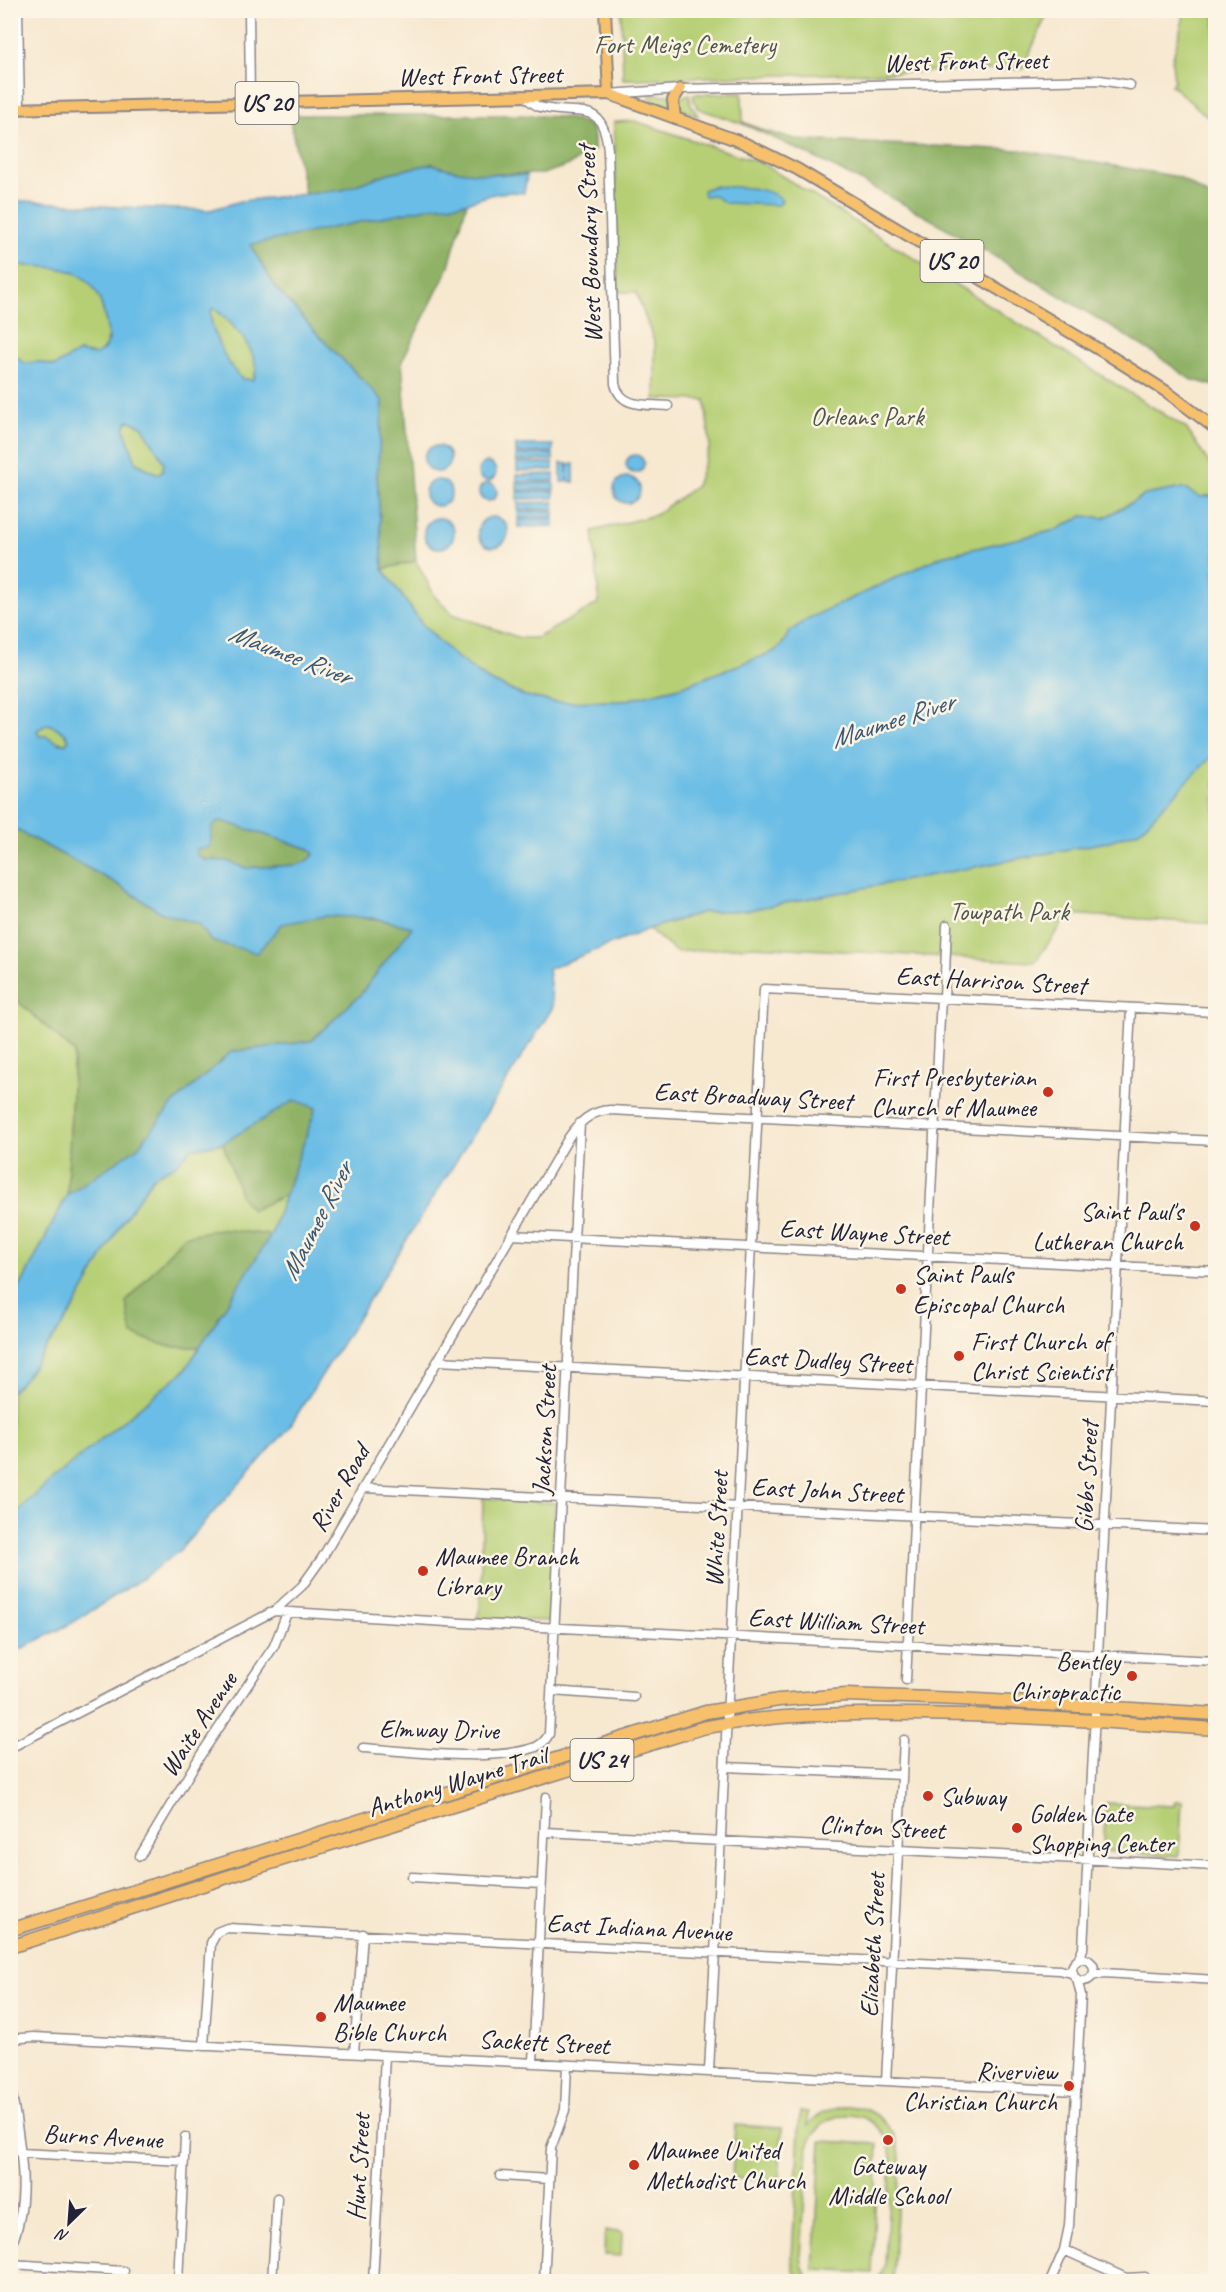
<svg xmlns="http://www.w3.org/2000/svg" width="1226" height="2292" font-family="Caveat,sans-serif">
<rect width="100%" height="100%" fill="#fcf5e5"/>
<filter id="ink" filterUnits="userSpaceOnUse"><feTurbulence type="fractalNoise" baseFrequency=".0167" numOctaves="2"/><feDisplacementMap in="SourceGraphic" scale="12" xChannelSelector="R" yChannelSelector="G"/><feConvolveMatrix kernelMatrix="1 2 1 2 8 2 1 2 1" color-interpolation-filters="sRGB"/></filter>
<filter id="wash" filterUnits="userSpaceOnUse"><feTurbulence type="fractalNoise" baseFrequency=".008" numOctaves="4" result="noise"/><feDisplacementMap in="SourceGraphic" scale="24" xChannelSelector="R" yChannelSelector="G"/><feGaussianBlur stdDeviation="1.35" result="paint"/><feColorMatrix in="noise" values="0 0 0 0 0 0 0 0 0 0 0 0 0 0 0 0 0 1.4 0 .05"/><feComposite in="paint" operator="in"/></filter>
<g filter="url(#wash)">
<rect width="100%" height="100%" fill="#f7e8d0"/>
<path fill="#b6cf74" stroke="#6c7858" stroke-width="1.5" d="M621,11V10L1048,11L1023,69L632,79H623Z
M1185,11H1215V123L1171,85L1174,81L1172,61Z
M742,93L743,124L699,109L694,101L693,94Z
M689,94L691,105L698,116L683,110L678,106L679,98Z
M649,95H671L670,105L649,99Z
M635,121L761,163L1186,428L1215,472V495L1200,497L1183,488L1145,495L1104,518L1083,516L1056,530L942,556L789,633L781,646L773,652L680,687L622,701L553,702L522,695L488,680L451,653L422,624L383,569L416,561L436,598L453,614L520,638H537L597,604L599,597L593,531L655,515L696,486L710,446L705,400L655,399V344L636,292H618L614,122Z
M10,265C36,266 73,263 92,284C100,293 103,311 106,323C110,338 109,346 96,356L79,352L55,366L24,363L11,352Z
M213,308C230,320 266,357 253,380L242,379C226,364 209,333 211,311Z
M128,420L142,426L164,462L163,470L158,474L136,463L124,428Z
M48,724C56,727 65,731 69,739L66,743C58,744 48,738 39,736L37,730Z
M1215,753V924L1069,914L1035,962L754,946L676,952L649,929L703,912L748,910L1106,842L1139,831Z
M11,995L74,1052L67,1195L11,1305Z
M223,1143L241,1197L252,1210L285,1195L271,1235L219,1229L170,1347H200L185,1370L49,1482L11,1518V1392L24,1379L71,1313L121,1224L154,1176L176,1165L191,1149Z
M483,1498L555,1503L549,1621L477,1619L480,1608Z
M1175,1801H1182L1179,1856L1103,1851L1106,1803L1174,1806Z
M847,2106C878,2107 900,2130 900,2161L893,2281H878L885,2264L891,2161C892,2109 824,2097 808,2147L801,2256L803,2268L809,2281H799L794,2271L792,2257L800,2111L808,2112V2125L823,2112Z
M735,2125L782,2128L779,2181L732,2178Z
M821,2141L878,2144L872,2273L814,2270Z
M605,2231L622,2232L621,2256L604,2255Z"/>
<path fill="#90b266" stroke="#596a50" stroke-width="1.5" d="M289,115H521C537,116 579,115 590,127C595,134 594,142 594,150L569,165L543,174H470L452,171L432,164L389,173L342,190L305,194Z
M743,122L765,131L799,140L1020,150L1179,177L1215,200V386L1190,379L1152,352C1018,270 886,187 743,124Z
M467,203L448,269L402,361L416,561L383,569L377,476L383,401L321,338L277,289L249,244L436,206Z
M222,821L310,849L314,855L307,861L297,865L245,868L227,861L205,860L196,854V849L207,848L211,841V828L217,822Z
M11,827L114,882L162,913L199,924L211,941C248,932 287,918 325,916C355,914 384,920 413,927L360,995L311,1041L231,1052L172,1105L138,1147L67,1195L74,1052L11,995Z
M295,1099L316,1108L285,1195L252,1210L241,1197L223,1143Z
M219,1229L271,1235L200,1347H170L132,1335L126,1302L184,1236Z"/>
<path fill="#6abde6" stroke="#467090" stroke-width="1.5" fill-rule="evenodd" d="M432,164C463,175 494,174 527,175L524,193C500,190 490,195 469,202C459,205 446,205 436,206L250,245L276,288L321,338L383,401L377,476L383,569L422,624L451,653L488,680L522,695L553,702L622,701L680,687L773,652L781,646L789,633L805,620L942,556L1056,530L1083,516L1104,518L1145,495L1183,488L1200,497L1215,495V753L1139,831L1106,842L748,910L703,912L649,929L548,969L553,1007L288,1429L178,1552L140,1580L72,1623L11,1654V1518L49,1482L185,1370L271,1235L316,1108L295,1100L223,1143L191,1149L176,1165L154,1176L121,1224L71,1313L24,1379L11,1392V1305L67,1195L138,1147L172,1105L231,1052L311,1041L360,995L412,927L375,918L325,916L282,924L257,953L211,941L199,924L162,913L114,882L11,827V352L24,363L39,362L55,366L79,352L96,355L104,349L109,340C99,267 78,268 11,265V200L117,207L210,210L241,201L342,190L389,173ZM213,308C230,319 266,358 253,380L242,379C228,366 209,330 211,311ZM128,420L142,426L164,462L163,470L158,474L136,463L124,428ZM48,724C56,727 65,731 69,739L66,743L61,744L46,736H39L37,730ZM222,821L310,849L314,855L307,861L297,865L245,868L227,861L205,860L196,854V849L207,848L210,846C213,836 207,823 222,821Z
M714,186C732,188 769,185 782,200L779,205L725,203L713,195L704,196L703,190Z
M553,445V452L516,453V445Z
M424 459a13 13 0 1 1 26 0a13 13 0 1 1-26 0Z
M553,454V460L516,461V455Z
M626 464a9 9 0 1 1 18 0a9 9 0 1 1-18 0Z
M517,463H553V470L517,471Z
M561,463L567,464V474L568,464H574V482L568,481L567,475L566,482H561Z
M478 472a9 9 0 1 1 18 0a9 9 0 1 1-18 0Z
M554,474V481L517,482V475Z
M614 490a13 13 0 1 1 26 0a13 13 0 1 1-26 0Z
M425 493a13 13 0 1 1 26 0a13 13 0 1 1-26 0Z
M479 492a9 9 0 1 1 18 0a9 9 0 1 1-18 0Z
M554,483V489L517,490V484Z
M554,491V498L517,499V492Z
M554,502V509L518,510V503Z
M554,511V517L518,518V512Z
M478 532a15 15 0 1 1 30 0a15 15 0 1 1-30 0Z
M424 533a15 15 0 1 1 30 0a15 15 0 1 1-30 0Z
M554,519V526L518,527V520Z"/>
</g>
<g filter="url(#ink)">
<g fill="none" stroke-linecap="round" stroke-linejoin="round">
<g stroke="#8c8586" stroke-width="11">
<path id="minor" d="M18,10L20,109
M249,10L250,103
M609,94L680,89L1100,80L1130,85
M524,96C529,100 534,105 540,107C576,117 604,97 608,151L615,384C621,409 647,404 668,406
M944,998L947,925
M511,1235L1216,1271
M438,1361L1216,1401
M364,1488L1216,1531
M274,1611L463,1623L1216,1661
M906,1680L941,998
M552,1691L634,1697
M10,1748L274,1611L302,1586L322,1558L569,1137C580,1122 590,1111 610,1110L1216,1141
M363,1748C409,1751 493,1763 536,1747C542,1744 546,1740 549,1734L580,1123
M725,1767L901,1775
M545,1832L1216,1866
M140,1856L200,1756L274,1646L287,1613
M412,1877L541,1884
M1072 1970a11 11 0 1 1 22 0a11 11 0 1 1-22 0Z
M1078,1960L1083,1949L1131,1008
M1092,1976L1104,1973L1216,1980
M10,2039L34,2037L1076,2091
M204,2046L211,1943L217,1932L227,1928L1059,1970L1073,1973
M354,2053L363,1934
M533,2062L546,1797
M709,2071L764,989L1216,1012
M886,2081L904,1740
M10,2082C18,2135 34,2197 10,2248
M20,2153L184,2161
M500,2176L549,2179
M1064,2250L1126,2278L1145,2277
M10,2264L124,2271
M178,2282L185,2137
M272,2282L277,2198
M373,2282L385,2056
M544,2282L551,2148L565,2110L567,2065
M1050,2282L1064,2250L1069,2226L1081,1995L1077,1979"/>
</g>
<g stroke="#8c8586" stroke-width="14">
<path id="major" d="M605,10L609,94
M10,109L609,94L744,143L797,169L1110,356L1167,392L1216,429
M675,118L673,100L680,89"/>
</g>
<g stroke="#8c8586" stroke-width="15">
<path id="highway" d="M10,1930L706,1712L779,1700L846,1695L960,1699L1216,1714
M10,1947L305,1852L702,1728C773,1714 843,1713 915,1714C1015,1715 1115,1722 1216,1729"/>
</g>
<use href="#minor" stroke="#fff" stroke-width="8"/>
<use href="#major" stroke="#f7c06c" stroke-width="10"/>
<use href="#highway" stroke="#f7c06c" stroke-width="12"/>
</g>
</g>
<g fill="#c8321e" stroke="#fcf5e5" stroke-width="2">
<circle cx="1048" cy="1092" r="6"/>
<circle cx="1195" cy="1226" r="6"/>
<circle cx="901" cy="1289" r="6"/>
<circle cx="959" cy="1356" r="6"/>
<circle cx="423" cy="1571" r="6"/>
<circle cx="1132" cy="1676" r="6"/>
<circle cx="928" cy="1796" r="6"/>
<circle cx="1017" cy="1828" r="6"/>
<circle cx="321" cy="2017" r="6"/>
<circle cx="1069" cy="2086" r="6"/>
<circle cx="888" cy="2140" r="6"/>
<circle cx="634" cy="2165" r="6"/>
</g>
<g text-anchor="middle" stroke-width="5" stroke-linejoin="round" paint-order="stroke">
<g fill="#fcf5e5" stroke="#63616e" stroke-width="1.5">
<rect x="235.5" y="82" width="63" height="42" rx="4.5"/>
<rect x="920.5" y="240" width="63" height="42" rx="4.5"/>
<rect x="570.5" y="1739" width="63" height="42" rx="4.5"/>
</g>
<g font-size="24" font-weight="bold" fill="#22223b">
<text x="267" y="111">US 20</text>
<text x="952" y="269">US 20</text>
<text x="602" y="1768">US 24</text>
</g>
<g font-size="26" fill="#4e564c" stroke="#fcf5e5">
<text x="685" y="53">Fort Meigs Cemetery</text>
<text x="867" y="425">Orleans Park</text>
<text x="1009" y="920">Towpath Park</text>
</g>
<g font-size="26" fill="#22223b" stroke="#fcf5e5">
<text transform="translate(966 61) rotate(-1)" y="9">West Front Street</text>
<text transform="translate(480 75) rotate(-1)" y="9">West Front Street</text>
<text transform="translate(589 244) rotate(-92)" y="9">West Boundary Street</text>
<text transform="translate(991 980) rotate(3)" y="9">East Harrison Street</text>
<text transform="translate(753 1096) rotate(3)" y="9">East Broadway Street</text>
<text transform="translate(864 1232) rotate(3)" y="9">East Wayne Street</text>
<text transform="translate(828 1360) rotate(3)" y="9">East Dudley Street</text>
<text transform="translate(544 1430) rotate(-87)" y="9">Jackson Street</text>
<text transform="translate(1086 1477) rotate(-87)" y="9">Gibbs Street</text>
<text transform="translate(339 1488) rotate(-60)" y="9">River Road</text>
<text transform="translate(827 1490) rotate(3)" y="9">East John Street</text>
<text transform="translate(716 1529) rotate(-87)" y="9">White Street</text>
<text transform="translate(836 1621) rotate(3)" y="9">East William Street</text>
<text transform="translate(198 1724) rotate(-57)" y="9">Waite Avenue</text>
<text transform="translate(439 1729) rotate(1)" y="9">Elmway Drive</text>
<text transform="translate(457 1781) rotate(-17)" y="9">Anthony Wayne Trail</text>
<text transform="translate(882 1827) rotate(3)" y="9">Clinton Street</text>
<text transform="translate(639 1927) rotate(3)" y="9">East Indiana Avenue</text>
<text transform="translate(872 1945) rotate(-87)" y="9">Elizabeth Street</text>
<text transform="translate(544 2042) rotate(3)" y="9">Sackett Street</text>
<text transform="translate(103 2136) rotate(3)" y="9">Burns Avenue</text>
<text transform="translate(358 2167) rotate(-87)" y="9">Hunt Street</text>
</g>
<g font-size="26" fill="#22223b" stroke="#fcf5e5" text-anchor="start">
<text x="1036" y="1086" text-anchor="end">First Presbyterian<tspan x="1036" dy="30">Church of Maumee</tspan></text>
<text x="1183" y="1220" text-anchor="end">Saint Paul's<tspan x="1183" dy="30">Lutheran Church</tspan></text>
<text x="913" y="1283">Saint Pauls<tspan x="913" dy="30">Episcopal Church</tspan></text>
<text x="971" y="1350">First Church of<tspan x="971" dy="30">Christ Scientist</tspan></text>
<text x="435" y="1565">Maumee Branch<tspan x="435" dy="30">Library</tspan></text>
<text x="1120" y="1670" text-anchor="end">Bentley<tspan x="1120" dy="30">Chiropractic</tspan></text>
<text x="940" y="1805">Subway</text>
<text x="1029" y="1822">Golden Gate<tspan x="1029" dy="30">Shopping Center</tspan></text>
<text x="333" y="2011">Maumee<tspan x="333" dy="30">Bible Church</tspan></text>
<text x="1057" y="2080" text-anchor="end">Riverview<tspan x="1057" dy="30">Christian Church</tspan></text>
<text x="646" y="2159">Maumee United<tspan x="646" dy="30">Methodist Church</tspan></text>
<text x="888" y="2174" text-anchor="middle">Gateway<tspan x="888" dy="30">Middle School</tspan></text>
</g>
<g font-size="27" font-style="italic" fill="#3b5877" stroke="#fcf5e5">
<text transform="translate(290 654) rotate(21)" y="9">Maumee River</text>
<text transform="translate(892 720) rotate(-18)" y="9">Maumee River</text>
<text transform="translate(316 1221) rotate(-63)" y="9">Maumee River</text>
</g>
</g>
<rect width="1226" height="2292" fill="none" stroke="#fcf5e5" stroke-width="36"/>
<g transform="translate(69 2223) rotate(205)" stroke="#fcf5e5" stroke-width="4.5" paint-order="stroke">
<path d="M0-4.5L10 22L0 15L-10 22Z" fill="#22223b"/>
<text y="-9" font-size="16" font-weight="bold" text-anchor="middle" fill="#22223b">N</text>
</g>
</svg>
